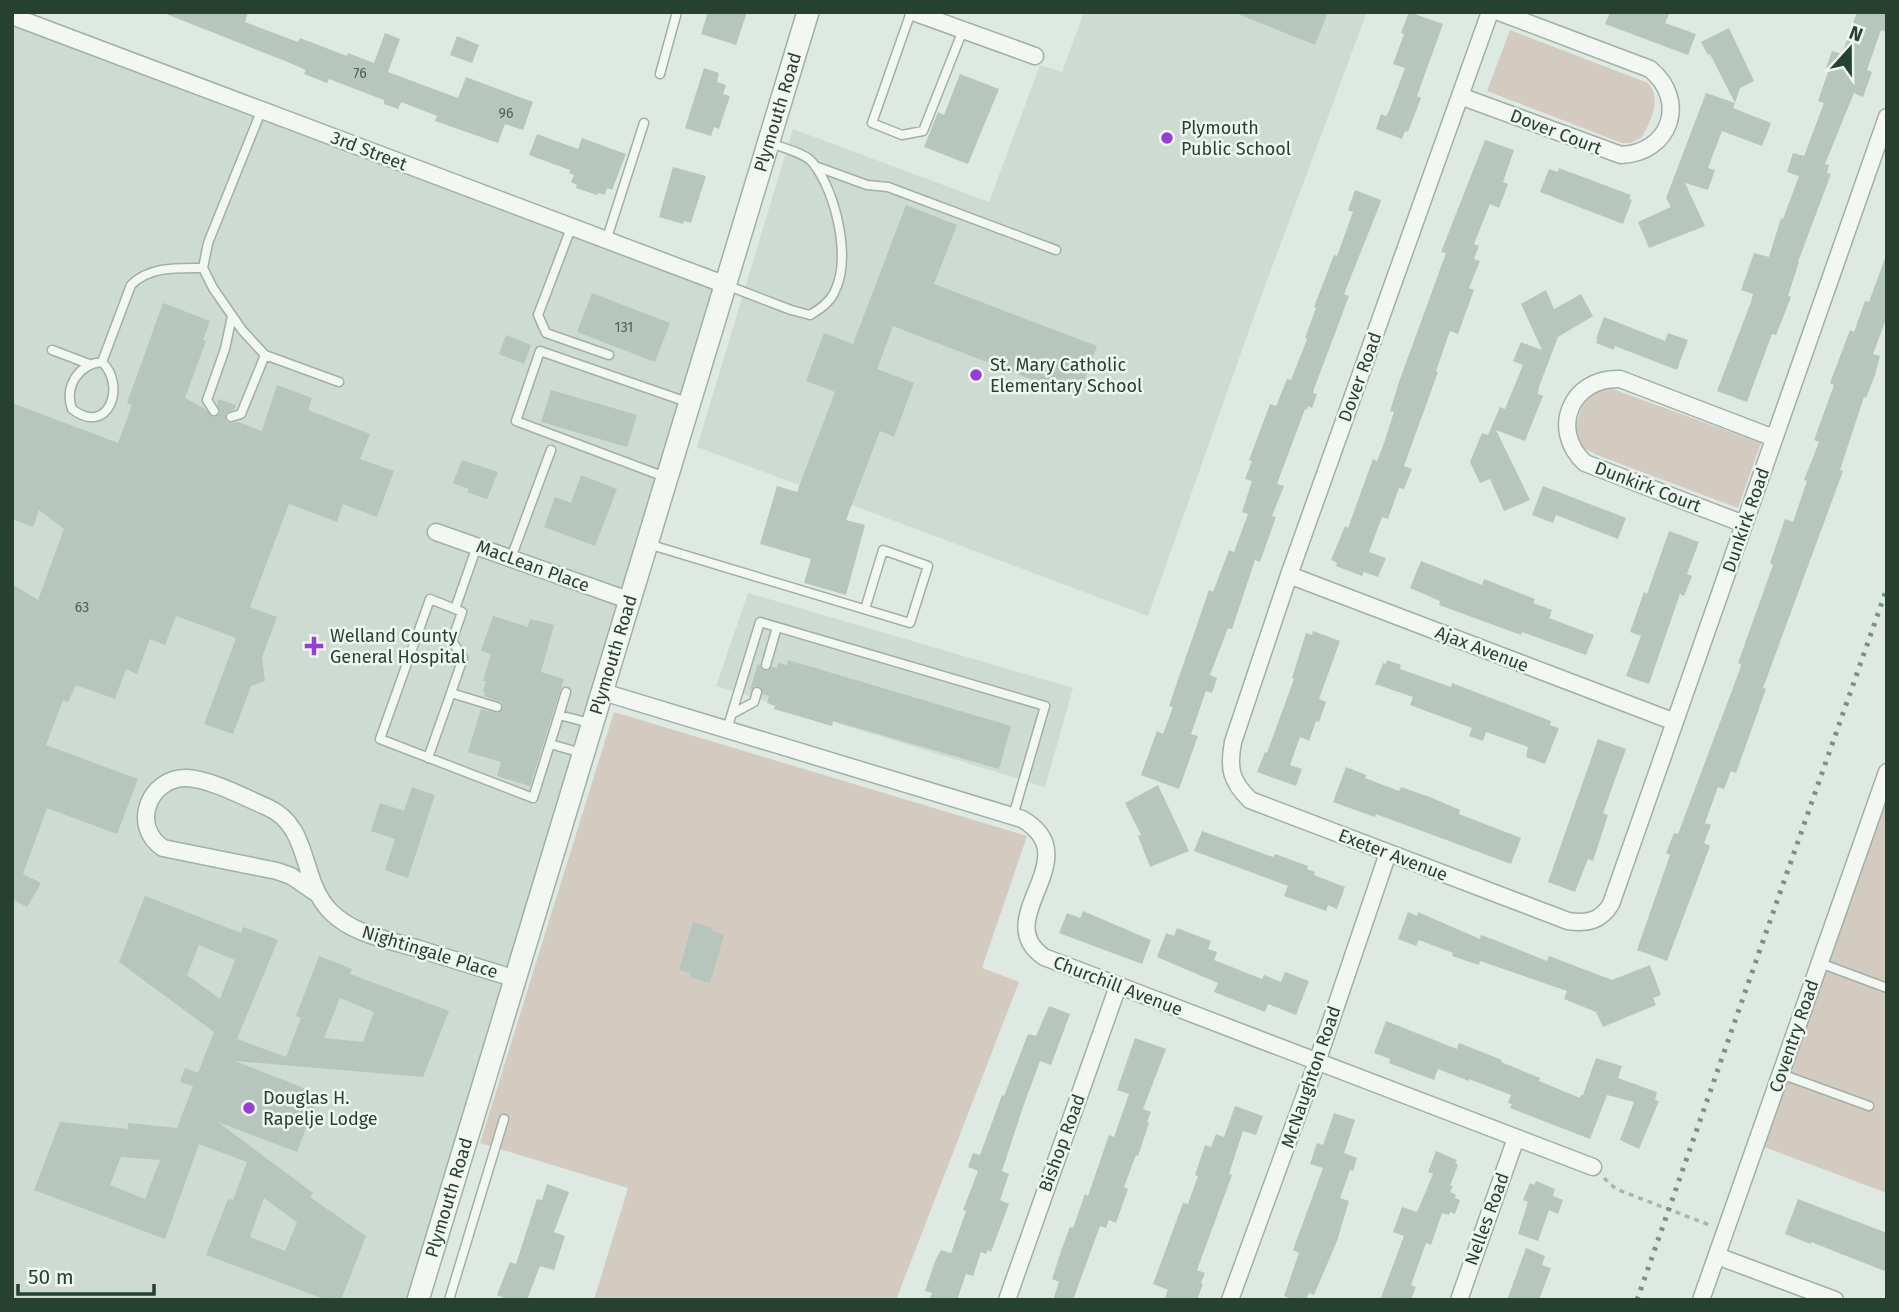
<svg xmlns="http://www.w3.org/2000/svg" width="1899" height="1312" font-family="'Fira Sans',sans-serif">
<rect width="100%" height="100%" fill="#dfe9e3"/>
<path fill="#cddbd2" d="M1084,12H1367L1259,302L1148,616L697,447L793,129L989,202L1040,65L1062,72Z
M12,16L726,285L418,1300H12Z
M748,593L1073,688L1045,787L716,686Z"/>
<path fill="#d3cac0" d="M1510,30L1648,83C1662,98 1651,122 1641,138L1630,143H1622L1487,91Z
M1607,387L1761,443L1738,508L1597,455C1593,452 1585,450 1582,447C1569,433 1581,399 1596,391C1599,389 1603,389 1607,387Z
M614,712L1027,836L982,968L1019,982L896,1300H594L628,1188L480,1143Z
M1887,799V1193L1759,1145Z"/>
<path fill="#b6c6bc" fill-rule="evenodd" d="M161,12H248L245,22L298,42L300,38L347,56L348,53L374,63L385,33L400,39L388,72L458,98L466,77L533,102L523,130L505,124L498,143L435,121L437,116L401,102L398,109L384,104V100L329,79L327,83L304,74L306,70L290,63Z
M708,12H747L736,45L701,34Z
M1233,12H1328L1315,45Z
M1409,12L1443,24L1417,96L1421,98L1408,132L1405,131L1402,139L1376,129L1381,114L1386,116L1389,111L1405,68L1393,64L1404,34L1401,33Z
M1610,12H1670L1665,23L1696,34L1688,55L1605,24Z
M1857,12H1879L1887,15V32L1881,30L1867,70L1872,72L1863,97L1854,93L1825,164L1829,165L1827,173L1831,174L1798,262H1799L1788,296L1791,297L1776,335L1772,334L1747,402L1717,391L1751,302L1753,294L1741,290L1754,253L1769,257L1781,218L1783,219L1799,176L1787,172L1793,153L1804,156L1824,103L1818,101L1829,69L1826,68L1832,51L1842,54Z
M1729,28L1754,81L1740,88L1735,103L1710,54L1708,55L1701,42Z
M457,36L479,45L472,63L450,55Z
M704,68L719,73L717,82L726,85L723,94L730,96L719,129L714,127L711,136L685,128Z
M960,74L999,89L968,164L924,147L938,112L944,115Z
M1706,93L1735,103L1733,108L1771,123L1762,146L1722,131L1708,168L1715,170L1708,190L1685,183L1705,226L1649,248L1638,222L1671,207L1666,198Z
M537,134L578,149L582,138L626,154L612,190L607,188L605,195L598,193L597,195L576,188L577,185L571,182L574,175L569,173L570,170L529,155Z
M1485,140L1514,150L1503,182L1508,184L1499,208L1490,204L1474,244L1479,246L1474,259L1480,261L1469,288L1474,290L1458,334L1450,331L1436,371L1438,372L1404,466L1412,469L1404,489L1399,488L1388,519L1382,517L1369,552L1386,558L1378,577L1364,572L1362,576L1336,566L1337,563L1331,560L1345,526L1348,528L1373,459L1377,461L1383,446L1394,412L1390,411L1399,382L1446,253L1441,252Z
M673,167L706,176L691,223L684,221L683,224L659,217Z
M1559,168L1631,195L1629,199L1632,200L1623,224L1540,192L1549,169L1558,172Z
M1355,190L1381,200L1380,204L1344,294L1349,296L1314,389L1313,393L1317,394L1312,408L1308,406L1307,410L1305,409L1277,484L1284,486L1272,516L1276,517L1260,562L1255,560L1232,629L1228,628L1210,675L1217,678L1212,693L1206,691L1191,734L1198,736L1179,789L1141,775L1157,731L1163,734L1173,707L1169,706L1209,590L1213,592L1229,550L1234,552L1248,514L1242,512L1252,481L1245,479L1252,461L1249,460L1270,404L1276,406L1287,379L1291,380L1307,339L1305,338L1316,308L1314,307L1334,255L1337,256L1353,212L1348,210Z
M906,205L957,225L934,284L1097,346L1078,397L893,326L877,369L914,383L894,437L880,431L846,520L865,525L846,595L804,583L811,559L760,544L777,486L797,492L835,392L806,381L824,333L853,344Z
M1885,258H1887V317L1873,354L1880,356L1875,375L1866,398L1864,397L1840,470L1843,471L1763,688L1766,689L1736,773L1731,771L1724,789L1718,787L1705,823L1711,825L1704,843L1710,846L1667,961L1637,950L1670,855L1666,853L1674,833L1678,834L1740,669L1741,664L1738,663L1773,565L1770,563L1785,519L1793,522L1807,481L1804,480L1819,442L1814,440L1834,385L1830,383L1850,330L1854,332L1865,301L1869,302Z
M1546,290L1554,309L1581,294L1593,316L1558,337L1539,387L1538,394L1543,396L1525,441L1496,430L1530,500L1504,511L1490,479L1480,483L1470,462L1482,433L1488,435L1500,407L1505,409L1523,365L1513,361L1521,342L1542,350L1521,304Z
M592,293L670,323L655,362L577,332Z
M163,303L210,321L203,340L206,341L185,398L205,409L214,417L220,413L217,403L218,399L236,405L235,409L226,413V421L230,423L238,422L262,431L277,385L312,398L308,410L370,434L360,459L394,471L377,517L343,504L337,522L289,504L250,607L277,617L262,657L265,681L251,686L233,734L204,724L236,638L176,616L165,645L150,639L137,674L126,669L115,699L76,685L68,702L63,700L46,745L138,779L117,834L47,808L23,874L41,883L27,907L12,899V584L38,600L64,529L39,510L33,527L12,519V403L118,443L132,405L127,403Z
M1604,317L1665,341L1668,333L1688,340L1677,370L1615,346L1614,350L1596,343L1598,340L1596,339Z
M506,335L531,345L524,364L499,354Z
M551,390L637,415L627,447L541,422Z
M462,460L498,472L487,499L467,492L469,489L453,483Z
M581,475L617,489L595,546L544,527L555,497L571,503Z
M1543,486L1626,518L1618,539L1556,515L1553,523L1532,515Z
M1669,531L1699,542L1687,574L1692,576L1684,596L1680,594L1649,684L1626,676L1641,636L1630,632L1644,592L1647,594Z
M1421,561L1482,585L1484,579L1535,599L1533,603L1552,610L1549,618L1594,635L1586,655L1522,632L1521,635L1439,605L1440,601L1410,588Z
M493,616L528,627L530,619L554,625L541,672L564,679L530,786L497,776L501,762L468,752L481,709L498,713L503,708L501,702L484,696L485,693L483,692L486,681H483L491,654L481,651Z
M1313,631L1340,641L1319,699L1326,702L1319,722L1316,721L1309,741L1300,737L1290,765L1302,769L1296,786L1257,772L1265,752L1267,753L1294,679L1292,678L1306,633L1312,635Z
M788,660L1011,726L999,769L833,721L832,726L774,709L775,706L767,703L769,696L763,694L761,687L755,686L750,691L758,663L762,670L767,671L772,667L777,668L778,663L787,665Z
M1387,660L1401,665L1400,669L1451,687L1452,683L1551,721L1550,725L1559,728L1545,764L1526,757L1528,747L1486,732L1483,741L1469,736L1472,728L1410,705L1413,697L1375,684L1383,663L1386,664Z
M1598,739L1626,749L1603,813L1608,815L1593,861L1588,859L1575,892L1548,882Z
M1346,767L1366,775L1365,778L1399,791L1401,787L1430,797L1460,810L1459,814L1521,838L1511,864L1376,814L1375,817L1333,802Z
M1158,785L1189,851L1150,867L1138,836L1141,835L1125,803Z
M412,787L435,795L408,878L385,870L395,839L371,831L380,803L404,811Z
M1202,831L1273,857L1275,854L1308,866L1307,869L1315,872L1314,875L1345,887L1337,909L1328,905L1326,911L1284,896L1288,886L1194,851Z
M145,896L241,933L243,927L278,940L237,1039L286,1057L301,1018L296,1016L319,956L352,969L350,974L449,1011L423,1077L235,1061L319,1094L297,1152L218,1122L313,1193L310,1197L366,1236L341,1300H327L206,1255L228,1199L233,1200L247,1162L199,1144L165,1239L34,1190L60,1122L128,1129V1123L177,1128L193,1086L180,1082L185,1068L198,1073L214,1032L119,962ZM199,945L235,960L220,999L187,975ZM340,998L374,1012L363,1042L324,1038ZM121,1157L160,1160L145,1199L110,1185ZM264,1198L297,1222L285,1251L250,1237Z
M1083,911L1151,940L1142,964L1059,933L1067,913L1080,918Z
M1408,912L1417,916L1418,912L1480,939L1481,935L1492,939L1547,961L1549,956L1612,980L1650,965L1661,995L1653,998L1656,1005L1603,1027L1596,1012L1564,999L1567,991L1480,961L1479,965L1452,956L1453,953L1419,940L1416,946L1398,939Z
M693,922L713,928L712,931L724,935L710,983L690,977L691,973L679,970Z
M1177,928L1211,941L1208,949L1217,952L1214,960L1262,979L1264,975L1281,982L1285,972L1309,981L1296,1015L1268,1004L1265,1012L1214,992L1218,983L1157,957L1166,933L1174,936Z
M1049,1006L1070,1014L1051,1065L1040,1061L1023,1107L1002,1171L1009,1174L1000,1200L1009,1204L991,1252L988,1250L986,1254L981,1252L973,1276L966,1274L957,1300H929L932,1293L925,1291L935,1261L941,1250L951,1253L966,1211L963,1210L978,1171L968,1167L973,1153L980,1155L1002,1095L1004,1096L1028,1034L1036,1036Z
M1386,1021L1457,1049L1459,1043L1502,1060L1501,1062L1540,1078L1539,1081L1580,1098L1581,1095H1583L1596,1058L1622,1066L1618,1078L1657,1092L1655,1100L1659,1101L1639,1149L1620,1140L1634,1102L1607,1095L1590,1139L1510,1108L1512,1104L1508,1103L1511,1095L1469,1079V1081L1438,1069L1434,1080L1389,1063L1390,1059L1374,1053Z
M1135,1038L1166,1049L1143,1109L1151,1112L1147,1122L1149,1123L1138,1156L1136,1155L1124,1187L1128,1189L1116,1223L1109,1220L1106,1228L1100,1226L1073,1300H1053L1059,1282L1052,1279L1062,1248L1070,1227L1073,1228L1085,1194L1088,1196L1109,1135L1114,1137L1129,1094L1117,1090Z
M1235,1106L1263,1116L1256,1135L1243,1131L1229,1174L1232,1175L1197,1270L1205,1273L1201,1283L1203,1284L1197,1300H1164L1168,1290L1153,1284L1183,1203L1188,1204L1198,1176L1195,1175L1205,1145L1211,1147L1216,1134L1224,1137Z
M1334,1113L1355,1120L1344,1153L1357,1158L1353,1171L1350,1170L1340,1198L1349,1201L1337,1241L1314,1295L1309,1293L1306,1300H1295L1284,1296L1299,1253L1293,1250L1323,1168L1310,1164L1317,1143L1323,1145Z
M1436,1151L1457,1160L1455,1163L1458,1165L1450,1186H1453L1450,1192L1456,1195L1455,1198L1460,1200L1455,1214L1450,1212L1449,1215L1442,1213L1431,1245L1426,1243L1411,1285L1416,1287L1411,1300H1380L1404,1236L1393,1232L1402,1207L1417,1212L1433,1174L1428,1172Z
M1536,1181L1555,1189L1553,1196L1563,1200L1558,1214L1549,1210L1538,1241L1518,1234L1528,1202L1523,1200L1530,1183L1534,1185Z
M547,1184L569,1192L554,1232L565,1236L554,1270L540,1266L527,1300H508L497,1295L510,1262L516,1264L537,1199L542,1200Z
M1798,1199L1887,1233V1272L1811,1242V1244L1785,1234Z
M1526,1248L1545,1256L1542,1265L1551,1268L1539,1300H1507Z"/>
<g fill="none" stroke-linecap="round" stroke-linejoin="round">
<g stroke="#a0b0a6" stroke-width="11">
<path id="service" d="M911,12L872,123L902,135L923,131L963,30
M660,74L677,12
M262,109L208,243L203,268L213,288L242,330L265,355L339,382
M815,166L867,185L888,187L1056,250
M571,228L538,315L546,333L609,355
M606,241L644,123
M726,285L791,310L810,315C820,309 829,303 834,293C852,259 836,192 813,163C804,152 781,148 769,142
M52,350L89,364
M102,362C127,386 108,437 72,409C64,386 79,364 102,362Z
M102,362L131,285C150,266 178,268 203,268
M214,411L207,400L225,349L232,316
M231,417L241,414L265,355
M665,477L516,421L540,351L687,402
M648,544L910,623L928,566L883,550L865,609
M477,546L455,609L430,599L380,739L533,798L550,744
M511,558L551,450
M455,609L462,612L452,641L463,658L451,693L497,707
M766,665L777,627
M732,714L754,702L757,692
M559,715L566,692
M727,729L760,622L1045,706L1013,816
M582,753L550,744L559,715L590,723
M428,758L451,693
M1820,963L1887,988
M1781,1074L1869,1106
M449,1300L504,1119"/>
</g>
<g stroke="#a0b0a6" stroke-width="19">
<path id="minor" d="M913,12L1035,56
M1490,12L1289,575L1233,742C1228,769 1231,781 1250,800L1568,921C1587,924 1601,921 1611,904L1887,117
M12,16L726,285
M1460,96L1621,155C1671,153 1688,100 1650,69L1499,12
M1744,524L1585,463C1549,430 1571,377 1620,379L1774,438
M436,532L631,601
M1289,575L1675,722
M603,692L1022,819C1090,858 988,919 1044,957L1593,1167
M316,893L291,876L277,871L163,848C130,826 149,777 187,778C210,779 246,798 267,807C312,827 299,880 331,912C354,935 390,940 419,949C451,959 483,969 516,979
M1717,1256L1835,1300
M1007,1300L1118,986
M1230,1300L1317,1062L1388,853
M1459,1300L1516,1138
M1701,1300L1887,772"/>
</g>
<g stroke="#a0b0a6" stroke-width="24">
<g id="tertiary">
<path id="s1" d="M418,1300L808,12"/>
</g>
</g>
<path stroke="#a9b5ae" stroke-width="3.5" stroke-dasharray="5 5" stroke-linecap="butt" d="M1604,1178L1616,1189L1712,1226"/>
<use href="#service" stroke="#f2f7f4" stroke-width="8"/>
<use href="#minor" stroke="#f2f7f4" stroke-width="16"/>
<use href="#tertiary" stroke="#f2f7f4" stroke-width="21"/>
<path stroke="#789382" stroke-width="5" stroke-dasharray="3.5 7" stroke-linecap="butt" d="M1637,1300L1887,588"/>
</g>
<g fill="#983fd3" stroke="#eff6f1" stroke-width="2.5">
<circle cx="1167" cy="138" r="7"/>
<circle cx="976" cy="375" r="7"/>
<path d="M310.5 635.5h7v7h7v7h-7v7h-7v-7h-7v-7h7z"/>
<circle cx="249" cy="1108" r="7"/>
</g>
<g text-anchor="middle" stroke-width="5" stroke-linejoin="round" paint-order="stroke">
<g font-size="14" fill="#4b6254">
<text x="360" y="78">76</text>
<text x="506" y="118">96</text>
<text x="624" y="332">131</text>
<text x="82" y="612">63</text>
</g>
<g font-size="18" fill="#274131" stroke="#eff6f1">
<text dy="6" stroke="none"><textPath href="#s1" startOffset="1241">Plymouth Road</textPath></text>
<text transform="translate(1556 132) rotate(21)" y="6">Dover Court</text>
<text transform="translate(369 151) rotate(21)" y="6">3rd Street</text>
<text transform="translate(1360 377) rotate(-70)" y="6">Dover Road</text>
<text transform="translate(1648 487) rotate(21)" y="6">Dunkirk Court</text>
<text transform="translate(1746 520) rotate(-71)" y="6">Dunkirk Road</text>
<text transform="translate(533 566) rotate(20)" y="6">MacLean Place</text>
<text transform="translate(1482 649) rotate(21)" y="6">Ajax Avenue</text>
<text dy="6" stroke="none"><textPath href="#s1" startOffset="674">Plymouth Road</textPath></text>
<text transform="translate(1393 855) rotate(21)" y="6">Exeter Avenue</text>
<text transform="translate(430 952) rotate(17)" y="6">Nightingale Place</text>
<text transform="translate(1118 986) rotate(21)" y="6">Churchill Avenue</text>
<text transform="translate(1794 1036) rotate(-71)" y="6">Coventry Road</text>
<text transform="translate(1311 1077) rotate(-71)" y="6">McNaughton Road</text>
<text transform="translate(1062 1143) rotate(-70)" y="6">Bishop Road</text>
<text dy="6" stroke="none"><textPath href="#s1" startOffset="107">Plymouth Road</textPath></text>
<text transform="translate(1487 1219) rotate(-70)" y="6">Nelles Road</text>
</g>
<g font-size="18" fill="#274131" stroke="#eff6f1" text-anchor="start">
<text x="1181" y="134">Plymouth<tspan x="1181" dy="21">Public School</tspan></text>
<text x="990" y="371">St. Mary Catholic<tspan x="990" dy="21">Elementary School</tspan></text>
<text x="330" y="642">Welland County<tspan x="330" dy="21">General Hospital</tspan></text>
<text x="263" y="1104">Douglas H.<tspan x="263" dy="21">Rapelje Lodge</tspan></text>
</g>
</g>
<rect width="1899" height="1312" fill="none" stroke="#274131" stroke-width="28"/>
<g transform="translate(1850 49) rotate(21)" stroke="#eff6f1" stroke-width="5" paint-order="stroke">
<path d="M0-5L12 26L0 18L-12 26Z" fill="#274131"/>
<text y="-10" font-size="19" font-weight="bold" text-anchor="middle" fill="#274131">N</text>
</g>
<path d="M18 1284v10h136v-10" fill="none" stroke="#274131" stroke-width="3.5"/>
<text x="28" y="1284" font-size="21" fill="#274131" stroke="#eff6f1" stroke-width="5" paint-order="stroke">50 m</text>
</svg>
